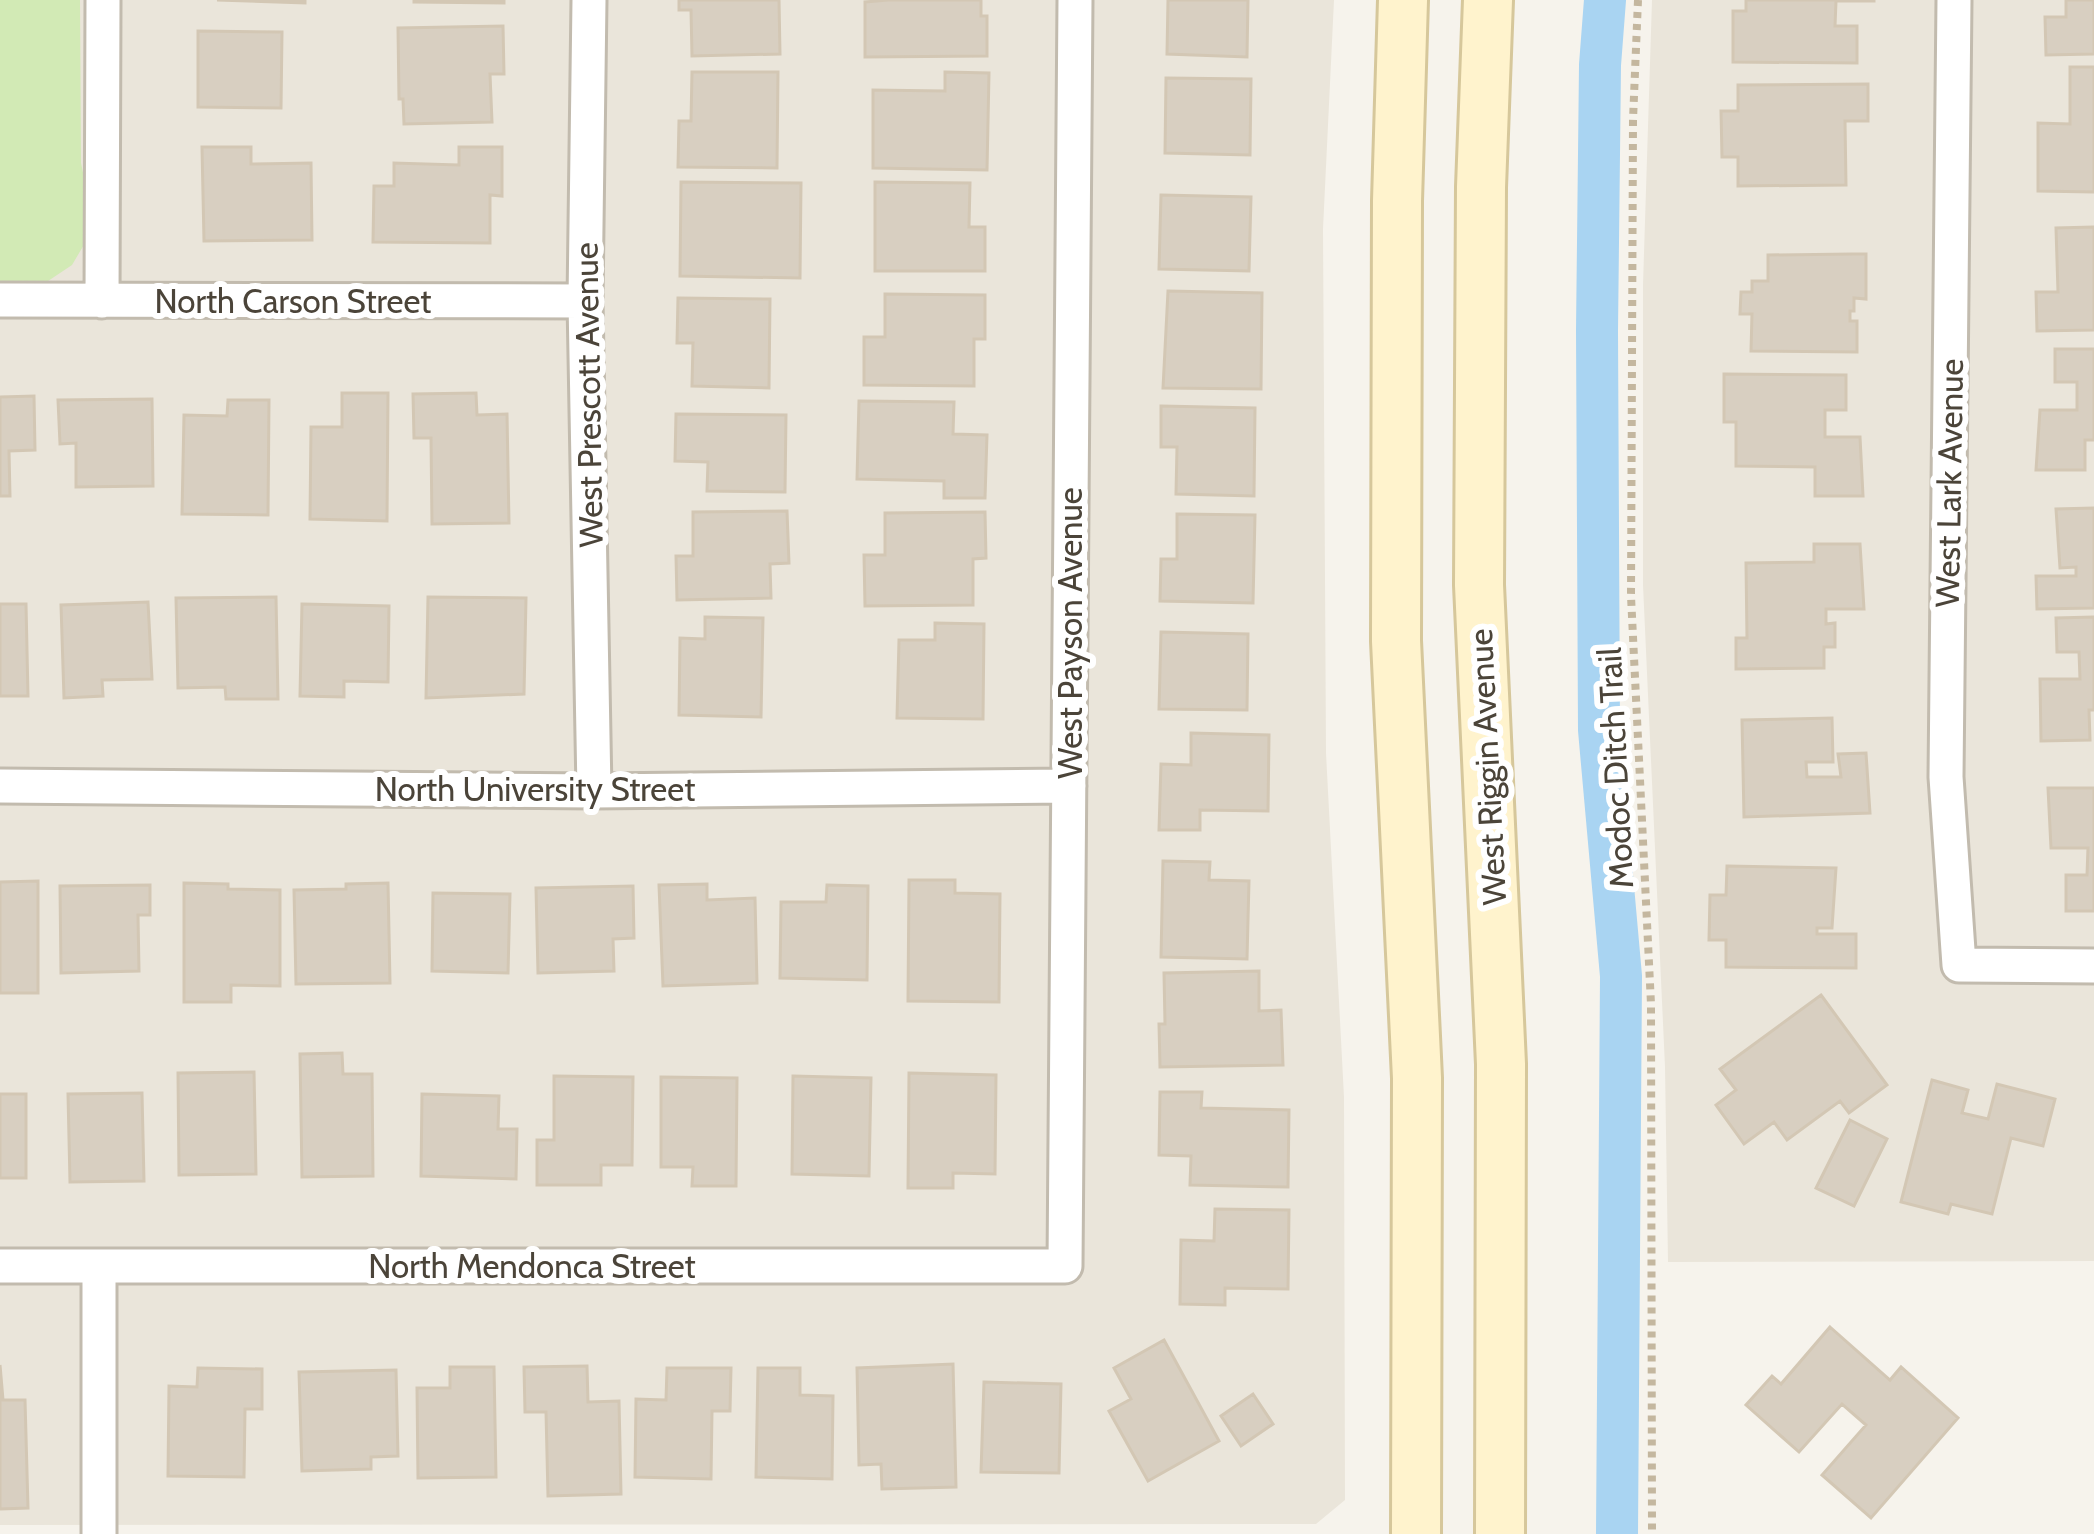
<svg xmlns="http://www.w3.org/2000/svg" width="2094" height="1534" font-family="Cabin,sans-serif">
<rect width="100%" height="100%" fill="#f6f3ec"/>
<path fill="#eae5da" d="M0,0H1334L1323,229L1326,753L1344,1097L1345,1500L1316,1524L0,1525Z
M1652,0H2094V1261L1668,1262L1665,1067L1643,585V285Z"/>
<path fill="#d2eab5" d="M0,0H80L81,163L92,216L85,243L72,265L45,283L0,286Z"/>
<g fill="none" stroke-linecap="round" stroke-linejoin="round">
<path stroke="#a9d4f2" stroke-width="42" d="M1605,0L1600,65L1597,331L1599,730L1621,976L1617,1534"/>
</g>
<path fill="#d8cfc1" stroke="#d3c7b4" stroke-width="3" d="M217,0H305V3Z
M414,0H504V3L414,2Z
M679,0H779L780,54L692,56L691,10H679Z
M888,0H981V16H987V56L865,57V2Z
M1168,0H1248L1247,57L1167,54Z
M1746,0H1874V1H1836L1835,26H1857V63L1733,62V11H1746Z
M2066,0H2094V54L2046,55L2045,17H2066Z
M503,26L504,74H490L492,122L404,124L403,99H399L398,28Z
M198,31L282,32L281,108L198,107Z
M2070,67H2094V192L2038,191V123L2070,124Z
M692,72H778L777,168L678,167L679,121H691Z
M945,72L989,73L987,170L873,168V90L945,91Z
M1166,78L1251,79L1250,155L1165,153Z
M1868,84V121H1845L1846,185L1738,186V157H1722L1721,111H1738V85Z
M202,147H251V164L311,163L312,240L204,241Z
M459,147H502V196L490,195V243L373,242L374,186H394V163L459,165Z
M681,182L801,183L800,278L680,276Z
M875,182L970,183L969,227H985V271H875Z
M1161,195L1251,197L1249,271L1159,269Z
M2094,227V330L2037,331L2036,292H2058L2056,228Z
M1852,254H1866V299L1854,298V311H1850V321H1857V352L1751,351L1752,314H1740L1741,292H1752V281H1768V255Z
M1168,291L1262,293L1261,389L1163,388Z
M885,294L985,295V339H974V386L864,385V337H885Z
M678,298L770,299L769,388L692,386L693,343H677Z
M2055,349H2094V440H2085V470H2036L2040,410H2077V382H2055Z
M1724,374L1846,375V410H1825V437H1860L1863,496H1815V467L1736,466V422H1724Z
M342,393H388L387,521L310,519L311,427H342Z
M476,393L477,415L507,414L509,523L432,524L431,438H414L413,394Z
M34,396L35,450L9,451L10,496H0V397Z
M152,399L153,486L76,487V443L60,444L58,400Z
M228,400H269L268,515L182,514L184,415L227,416Z
M859,401L954,402L953,434L987,435L985,498H944V481L857,479Z
M1161,406L1255,408L1254,496L1176,494L1177,447H1161Z
M676,414L786,415L785,492L707,491L708,462L675,461Z
M2094,508V608L2037,609L2036,576H2076V567L2060,568L2056,509Z
M787,511L789,563L770,564L771,598L677,600L676,556H693V512Z
M985,512L986,558L973,559V605L865,606L864,555H885V513Z
M1177,514L1255,515L1253,603L1160,601L1161,559H1177Z
M1814,544H1860L1864,609H1826V624L1835,623V647H1824V668L1736,669V638H1747L1746,563L1814,562Z
M276,597L278,699H226L225,687L178,688L176,598Z
M428,597L526,598L524,694L426,698Z
M148,602L152,679L102,680L103,696L64,698L61,605Z
M0,604H26L28,696H0Z
M302,604L389,606L388,682L344,681V697L300,696Z
M705,617L763,618L761,717L679,715L680,638L705,639Z
M2094,617V710H2089L2090,740L2041,741L2040,679H2080L2079,652H2057L2056,618Z
M935,623L984,624L983,719L897,718L899,640H935Z
M1161,632L1248,634L1247,710L1159,709Z
M1832,718L1833,762H1806L1807,777H1841L1838,754L1866,753L1870,813L1744,817L1742,720Z
M1191,733L1269,735L1268,811L1200,810V830H1159L1161,764L1191,765Z
M2048,788H2094V911H2066V875H2087L2088,848H2051Z
M1163,861L1210,862L1209,880L1249,881L1247,959L1161,957Z
M1727,866L1836,868L1832,928H1817V934H1856V968L1726,967V940H1709L1710,895H1726Z
M909,880H955V893L1000,894L999,1002L908,1001Z
M38,881V993H0V882Z
M184,883L228,884V889L280,890V986L231,985V1002H184Z
M388,883L390,983L296,984L294,890L346,889V884Z
M707,884V900L755,898L757,983L663,986L659,885Z
M150,885V915H138L139,971L61,973L60,886Z
M827,885L868,886L867,980L780,978L781,902H826Z
M633,886L634,938L613,939L614,971L538,973L536,888Z
M433,893L510,894L508,973L432,971Z
M1259,971V1011L1281,1010L1283,1065L1160,1067L1159,1024H1165L1164,973Z
M1821,995L1887,1085L1849,1113L1840,1101L1787,1140L1774,1122L1744,1144L1716,1105L1736,1090L1720,1069Z
M342,1053L343,1074H372L373,1176L302,1177L300,1054Z
M254,1072L256,1174L179,1175L178,1073Z
M909,1073L996,1075L995,1174L953,1173V1188H908Z
M554,1076L633,1077L632,1165H601V1185H537V1140H554Z
M793,1076L871,1078L869,1176L792,1174Z
M661,1077L737,1078L736,1186H692L693,1167H661Z
M1932,1080L1968,1090L1962,1113L1988,1119L1997,1084L2055,1099L2043,1146L2011,1138L1992,1214L1951,1204L1948,1214L1901,1202Z
M1160,1092H1202L1201,1108L1289,1110L1288,1187L1190,1185L1191,1156L1159,1155Z
M142,1093L144,1181L70,1182L68,1094Z
M0,1094H26V1178H0Z
M422,1094L499,1096L498,1129H517L516,1179L421,1176Z
M1850,1120L1887,1139L1854,1206L1816,1188Z
M1215,1209L1289,1210L1288,1289L1225,1288V1305L1180,1304L1181,1240L1214,1241Z
M1830,1327L1890,1380L1901,1367L1958,1418L1871,1518L1822,1475L1866,1425L1842,1404L1799,1452L1746,1405L1772,1376L1781,1384Z
M1164,1340L1219,1441L1148,1481L1109,1411L1131,1399L1114,1368Z
M953,1364L956,1487L882,1489L881,1464L859,1465L857,1368Z
M0,1365L3,1400H25L28,1508L0,1509Z
M587,1366L588,1402L619,1401L621,1494L548,1496L546,1412H525L524,1367Z
M450,1367H494L496,1477L418,1478L417,1388H450Z
M198,1368L262,1369V1409H245L244,1477L168,1476L169,1386L197,1387Z
M667,1368H731L730,1411H712L711,1479L635,1477L636,1399L666,1400Z
M758,1368H800V1395L833,1396L832,1479L756,1477Z
M396,1370L398,1456L371,1457V1469L302,1471L299,1372Z
M984,1382L1061,1384L1059,1473L981,1472Z
M1253,1394L1273,1424L1241,1446L1221,1416Z"/>
<g fill="none" stroke-linecap="round" stroke-linejoin="round">
<g stroke="#c2bbae" stroke-width="39">
<path id="minor" d="M589,0L585,301L594,791
M1954,0L1946,777L1959,965L2094,966
M0,300L585,301
M102,301L103,0
M0,786L594,791L1069,786
M0,1266H1065L1075,0
M99,1266V1534"/>
</g>
<g stroke="#d6c79b" stroke-width="54">
<path id="secondary" d="M1403,0L1397,201L1396,641L1417,1078L1416,1534
M1488,0L1481,187L1479,585L1501,1064L1500,1534"/>
</g>
<path stroke="#c4b79f" stroke-width="8" stroke-dasharray="6 6" stroke-linecap="butt" d="M1638,0L1633,120L1631,596L1651,1004L1652,1534"/>
<use href="#minor" stroke="#fff" stroke-width="33"/>
<use href="#secondary" stroke="#fff3cd" stroke-width="48"/>
</g>
<g text-anchor="middle" stroke-width="12" stroke-linejoin="round" paint-order="stroke">
<g font-size="33" fill="#4b4439" stroke="#fff">
<text x="293" y="313">North Carson Street</text>
<text transform="translate(588 395) rotate(-91)" y="12">West Prescott Avenue</text>
<text transform="translate(1949 483) rotate(-89)" y="12">West Lark Avenue</text>
<text transform="translate(1070 633) rotate(-90)" y="12">West Payson Avenue</text>
<text transform="translate(1487 767) rotate(-93)" y="12">West Riggin Avenue</text>
<text transform="translate(1615 768) rotate(-93)" y="12">Modoc Ditch Trail</text>
<text x="535" y="801">North University Street</text>
<text x="532" y="1278">North Mendonca Street</text>
</g>
</g>
</svg>
